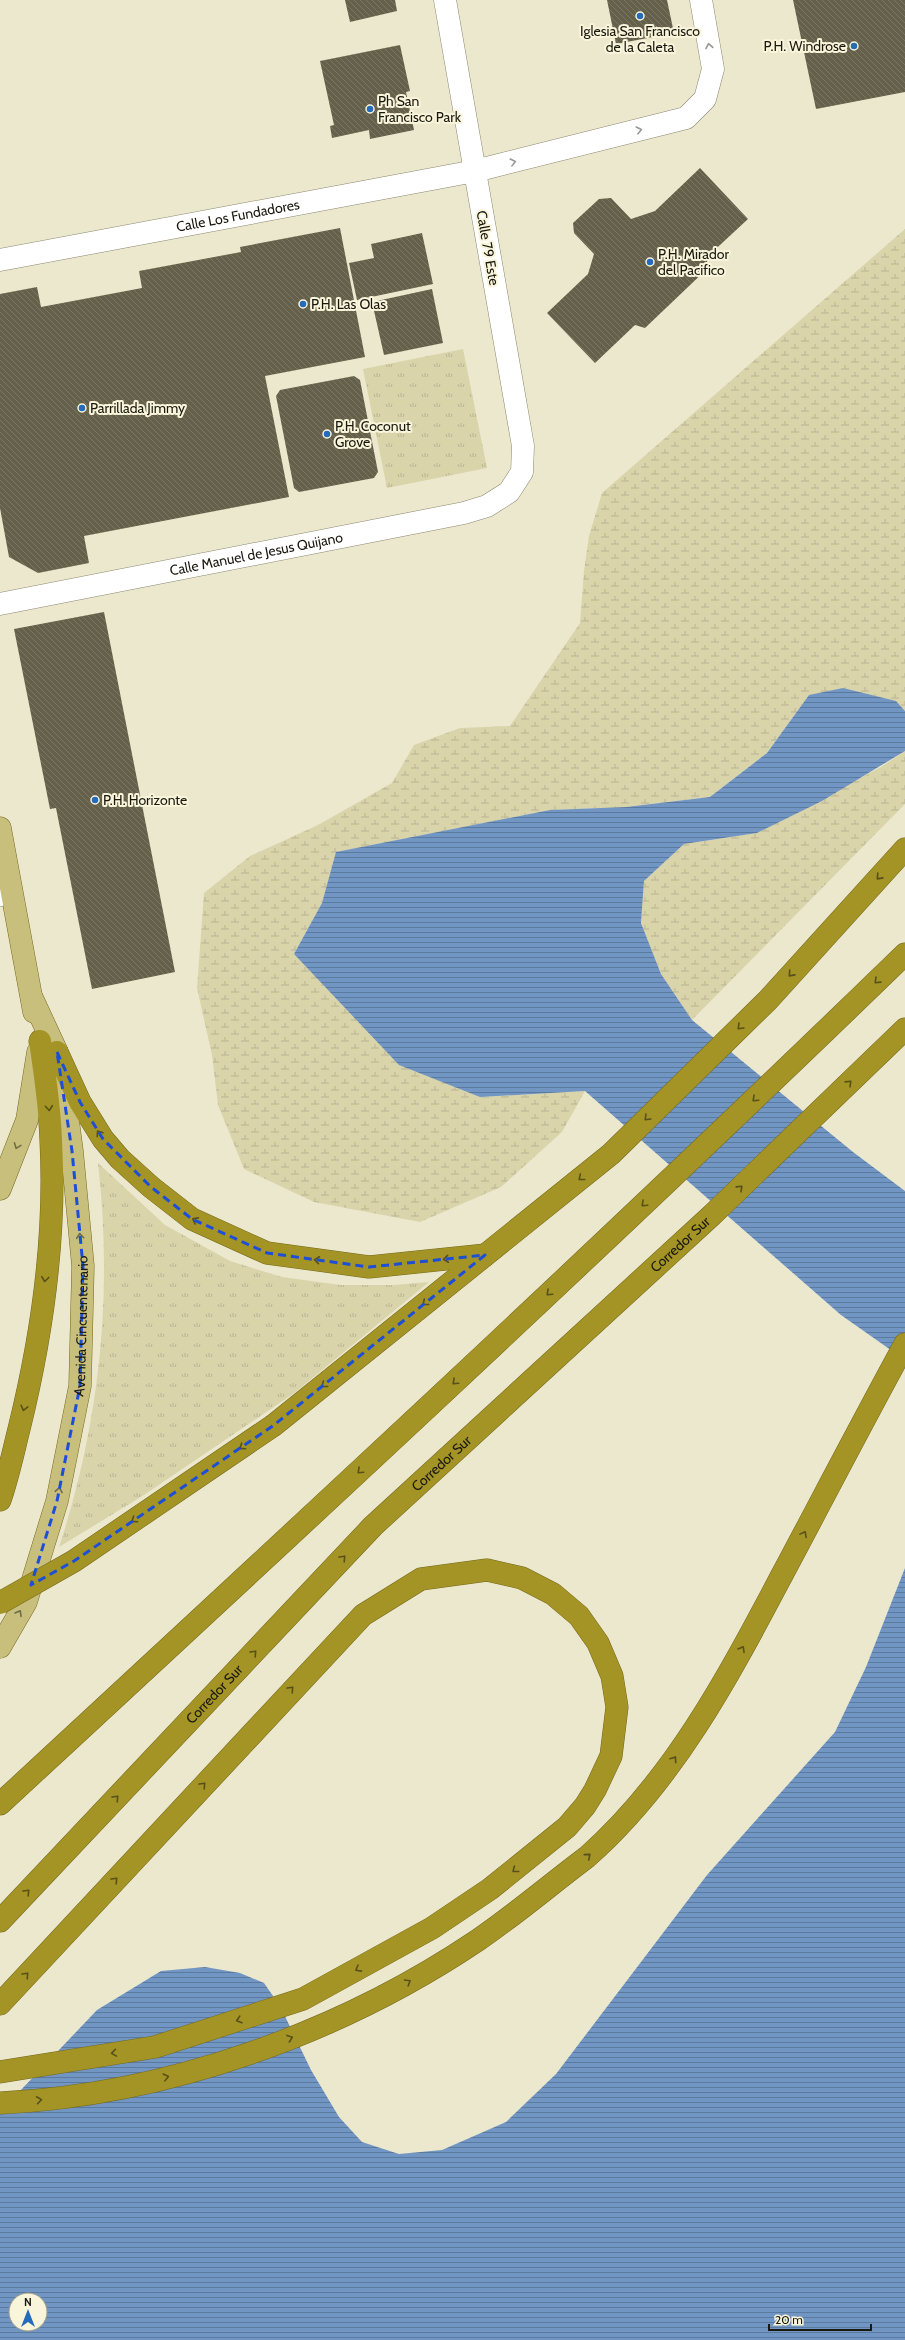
<svg xmlns="http://www.w3.org/2000/svg" width="905" height="2340" font-family="Cabin,sans-serif">
<defs>
<pattern id="grass-tufts" width="24" height="20" patternUnits="userSpaceOnUse"><rect width="24" height="20" fill="#dad4ab"/><path d="M3 7l-1-3M5 7V3M7 7l1-3M15 17l-1-3M17 17v-4M19 17l1-3" fill="none" stroke="#bab592"/></pattern>
<pattern id="wetland-marsh" width="20" height="14" patternUnits="userSpaceOnUse"><rect width="20" height="14" fill="#dad4ab"/><path d="M1 5h8M5 5V1M11 12h8M15 12V8" fill="none" stroke="#bab592"/></pattern>
<pattern id="water-rules" width="6" height="5" patternUnits="userSpaceOnUse"><rect width="6" height="5" fill="#7196c4"/><path d="M0 2.5h6" fill="none" stroke="#5c799e"/></pattern>
<pattern id="building-back-hatch" width="6" height="6" patternUnits="userSpaceOnUse"><rect width="6" height="6" fill="#64604a"/><path d="M-1 5l2 2M0 0l6 6M5-1l2 2" fill="none" stroke="#7a7665"/></pattern>
</defs>
<rect width="100%" height="100%" fill="#ece8ce"/>
<path fill="url(#grass-tufts)" d="M463,349L487,468L387,488L363,369Z
M98,1163L165,1225L230,1261L282,1277L341,1285H394L429,1282L293,1394L144,1495L59,1547C100,1423 113,1292 98,1163Z"/>
<path fill="url(#wetland-marsh)" d="M905,229V711L895,701L809,695L767,753L710,797L626,807L550,810L337,852L322,903L294,954L480,1097L585,1091L562,1132L501,1187L420,1222L314,1202L244,1169L218,1105L212,1055L197,988L204,893L250,856L318,825L392,783L414,745L460,728L510,726L580,623L584,571L589,536L602,493Z
M905,751V804L692,1020L661,974L641,923L644,881L684,844L757,833L881,767Z"/>
<path fill="url(#water-rules)" fill-rule="evenodd" d="M843,688L896,701L905,711V751L822,801L757,833L684,844L644,881L641,923L661,974L692,1020L853,1152L905,1191V1360L841,1315L585,1091L480,1097L399,1065L294,954L322,903L336,852L550,810L626,807L710,797L767,753L809,695Z
M905,1568V2340H0V2112L97,2010L161,1971L205,1967L240,1973L264,1983L280,2006L311,2070L339,2117L362,2142L399,2154L442,2150L506,2122L556,2074L707,1875L835,1732L866,1667ZM16,2300H40V2324H16Z"/>
<path fill="url(#building-back-hatch)" d="M345,0H395L397,11L350,22Z
M607,0H667L674,33L616,44Z
M793,0H905V92L816,109Z
M400,45L410,91L406,92L414,130L370,139L369,130L332,138L330,126L334,125L320,61Z
M700,168L748,219L706,258L709,267L645,328L635,325L595,363L547,313L588,274L594,254L574,233L573,223L599,199L611,198L631,219L655,211Z
M340,228L365,357L265,376L289,497L84,536L89,563L38,573L9,557L0,508V294L37,287L41,307L142,288L139,271L241,252L240,247Z
M422,233L433,284L357,300L349,263L374,258L371,244Z
M432,289L443,343L384,355L372,302Z
M354,376L360,380L378,472L374,478L299,492L294,488L276,396L280,390Z
M104,612L175,972L92,989L56,808L50,809L14,629Z"/>
<g fill="none" stroke-linecap="round" stroke-linejoin="round">
<g stroke="#8b8770" stroke-width="14">
<path id="lane" d="M0,900L7,880"/>
</g>
<g stroke="#8b8770" stroke-width="23">
<g id="street">
<path id="s1" d="M0,260L475,171L686,118L705,99L713,69L701,0"/>
<path id="s2" d="M0,604L464,513L487,506L509,492L522,472L523,446L445,0"/>
</g>
</g>
<g stroke="#74691d" stroke-width="23">
<g id="primary">
<path d="M0,828L34,1012"/>
<path d="M0,1189L27,1120L38,1052"/>
<path id="s3" d="M0,1647L26,1602L57,1501L80,1386L83,1266L72,1151L64,1091L57,1052L32,998"/>
</g>
</g>
<g stroke="#74691d" stroke-width="23">
<g id="highway">
<path d="M57,1052L80,1102L103,1139L120,1159L151,1187L192,1219L267,1253L369,1267L485,1255"/>
<path d="M274,1425L611,1154L768,1000L905,849"/>
<path d="M0,1500C8,1477 13,1453 19,1429C42,1336 56,1237 51,1141C50,1107 45,1075 40,1041"/>
<path d="M0,1804C304,1523 608,1242 905,954"/>
<path id="s4" d="M0,1921L373,1526L712,1215L905,1029"/>
<path d="M0,2004L363,1615L421,1579L487,1570L522,1578L553,1594L579,1616L598,1643L612,1676L617,1707L611,1756L595,1790L585,1806L567,1827L490,1889L432,1928L303,1999L155,2047L0,2072"/>
<path d="M0,2103C167,2095 340,2033 478,1940C516,1914 551,1884 587,1857C674,1780 728,1677 782,1575C823,1498 863,1421 905,1344"/>
</g>
</g>
<use href="#lane" stroke="#fff" stroke-width="13"/>
<use href="#street" stroke="#fff" stroke-width="22"/>
<use href="#primary" stroke="#c8bf7c" stroke-width="22"/>
<use href="#highway" stroke="#a49425" stroke-width="22"/>
<g stroke="#74691d" stroke-width="23" stroke-linecap="butt">
<path id="highway-bridge" d="M0,1603L74,1561L274,1425"/>
</g>
<use href="#highway-bridge" stroke="#a49425" stroke-width="22"/>
</g>
<defs><path id="oneway-chevron" d="M-2-3.5L2.5 0L-2 3.5" fill="none" stroke-width="1.6" stroke-linecap="round" stroke-linejoin="round"/></defs>
<g stroke="#989793">
<use href="#oneway-chevron" transform="translate(709 46) rotate(-100)"/>
<use href="#oneway-chevron" transform="translate(639 130) rotate(-14)"/>
<use href="#oneway-chevron" transform="translate(513 162) rotate(-14)"/>
</g>
<g stroke="#585019">
<use href="#oneway-chevron" transform="translate(879 877) rotate(132)"/>
<use href="#oneway-chevron" transform="translate(791 974) rotate(132)"/>
<use href="#oneway-chevron" transform="translate(877 981) rotate(136)"/>
<use href="#oneway-chevron" transform="translate(740 1027) rotate(135)"/>
<use href="#oneway-chevron" transform="translate(849 1083) rotate(-44)"/>
<use href="#oneway-chevron" transform="translate(755 1099) rotate(137)"/>
<use href="#oneway-chevron" transform="translate(49 1108) rotate(85)"/>
<use href="#oneway-chevron" transform="translate(647 1118) rotate(135)"/>
<use href="#oneway-chevron" transform="translate(99 1133) rotate(-124)"/>
<use href="#oneway-chevron" transform="translate(581 1178) rotate(141)"/>
<use href="#oneway-chevron" transform="translate(740 1188) rotate(-44)"/>
<use href="#oneway-chevron" transform="translate(644 1204) rotate(137)"/>
<use href="#oneway-chevron" transform="translate(195 1220) rotate(-152)"/>
<use href="#oneway-chevron" transform="translate(446 1259) rotate(174)"/>
<use href="#oneway-chevron" transform="translate(317 1260) rotate(-172)"/>
<use href="#oneway-chevron" transform="translate(45 1279) rotate(97)"/>
<use href="#oneway-chevron" transform="translate(549 1293) rotate(137)"/>
<use href="#oneway-chevron" transform="translate(425 1303) rotate(141)"/>
<use href="#oneway-chevron" transform="translate(455 1382) rotate(137)"/>
<use href="#oneway-chevron" transform="translate(324 1385) rotate(141)"/>
<use href="#oneway-chevron" transform="translate(24 1408) rotate(104)"/>
<use href="#oneway-chevron" transform="translate(242 1447) rotate(146)"/>
<use href="#oneway-chevron" transform="translate(360 1471) rotate(137)"/>
<use href="#oneway-chevron" transform="translate(134 1520) rotate(146)"/>
<use href="#oneway-chevron" transform="translate(804 1534) rotate(-62)"/>
<use href="#oneway-chevron" transform="translate(343 1558) rotate(-47)"/>
<use href="#oneway-chevron" transform="translate(742 1649) rotate(-60)"/>
<use href="#oneway-chevron" transform="translate(254 1653) rotate(-47)"/>
<use href="#oneway-chevron" transform="translate(291 1689) rotate(-47)"/>
<use href="#oneway-chevron" transform="translate(674 1759) rotate(-56)"/>
<use href="#oneway-chevron" transform="translate(203 1785) rotate(-47)"/>
<use href="#oneway-chevron" transform="translate(116 1798) rotate(-47)"/>
<use href="#oneway-chevron" transform="translate(588 1856) rotate(-40)"/>
<use href="#oneway-chevron" transform="translate(515 1870) rotate(142)"/>
<use href="#oneway-chevron" transform="translate(115 1880) rotate(-47)"/>
<use href="#oneway-chevron" transform="translate(27 1892) rotate(-47)"/>
<use href="#oneway-chevron" transform="translate(358 1969) rotate(151)"/>
<use href="#oneway-chevron" transform="translate(26 1975) rotate(-47)"/>
<use href="#oneway-chevron" transform="translate(408 1982) rotate(-31)"/>
<use href="#oneway-chevron" transform="translate(239 2020) rotate(162)"/>
<use href="#oneway-chevron" transform="translate(290 2038) rotate(-20)"/>
<use href="#oneway-chevron" transform="translate(114 2053) rotate(171)"/>
<use href="#oneway-chevron" transform="translate(166 2077) rotate(-14)"/>
<use href="#oneway-chevron" transform="translate(39 2100) rotate(-8)"/>
</g>
<g stroke="#716c46">
<use href="#oneway-chevron" transform="translate(17 1146) rotate(111)"/>
<use href="#oneway-chevron" transform="translate(80 1236) rotate(-95)"/>
<use href="#oneway-chevron" transform="translate(59 1490) rotate(-79)"/>
<use href="#oneway-chevron" transform="translate(19 1613) rotate(-60)"/>
</g>
<path fill="none" stroke="#1d4ed8" stroke-width="3" stroke-dasharray="8 5" stroke-linejoin="round" d="M57,1052L80,1102L103,1139L151,1187L192,1219L267,1253L369,1267L485,1255L274,1425L74,1561L31,1585L57,1501L80,1386L83,1266L72,1151Z"/>
<g fill="#246bbb" stroke="#f9f5db" stroke-width="1.5">
<circle cx="640" cy="16" r="4"/>
<circle cx="854" cy="46" r="4"/>
<circle cx="370" cy="109" r="4"/>
<circle cx="650" cy="262" r="4"/>
<circle cx="303" cy="304" r="4"/>
<circle cx="82" cy="408" r="4"/>
<circle cx="327" cy="434" r="4"/>
<circle cx="95" cy="800" r="4"/>
</g>
<g text-anchor="middle" stroke-width="4" stroke-linejoin="round" paint-order="stroke">
<g font-size="14" fill="#1a180f" stroke="#f9f5db" text-anchor="start">
<text x="640" y="36" text-anchor="middle">Iglesia San Francisco<tspan x="640" dy="16">de la Caleta</tspan></text>
<text x="846" y="51" text-anchor="end">P.H. Windrose</text>
<text x="378" y="106">Ph San<tspan x="378" dy="16">Francisco Park</tspan></text>
<text x="658" y="259">P.H. Mirador<tspan x="658" dy="16">del Pacifico</tspan></text>
<text x="311" y="309">P.H. Las Olas</text>
<text x="90" y="413">Parrillada Jimmy</text>
<text x="335" y="431">P.H. Coconut<tspan x="335" dy="16">Grove</tspan></text>
<text x="103" y="805">P.H. Horizonte</text>
</g>
<g font-size="14" fill="#1a180f" stroke="#f9f5db">
<text dy="5" stroke="none"><textPath href="#s1" startOffset="242">Calle Los Fundadores</textPath></text>
<text transform="translate(488 248) rotate(80)" y="5">Calle 79 Este</text>
<text dy="5" stroke="none"><textPath href="#s2" startOffset="261">Calle Manuel de Jesus Quijano</textPath></text>
<text dy="5" stroke="none"><textPath href="#s4" startOffset="960">Corredor Sur</textPath></text>
<text dy="5" stroke="none"><textPath href="#s3" startOffset="335">Avenida Cincuentenario</textPath></text>
<text dy="5" stroke="none"><textPath href="#s4" startOffset="636">Corredor Sur</textPath></text>
<text dy="5" stroke="none"><textPath href="#s4" startOffset="312">Corredor Sur</textPath></text>
</g>
</g>
<g transform="translate(28 2312)"><circle r="19" fill="#f9f5db" stroke="#a09d89"/>
<path d="M0-3L7 15L0 10L-7 15Z" fill="#246bbb"/>
<text y="-6" font-size="11" font-weight="bold" text-anchor="middle" fill="#1a180f">N</text>
</g>
<path d="M769 2324v6h102v-6" fill="none" stroke="#1a180f" stroke-width="2"/>
<text x="775" y="2324" font-size="12" fill="#1a180f" stroke="#f9f5db" stroke-width="3" paint-order="stroke">20 m</text>
</svg>
